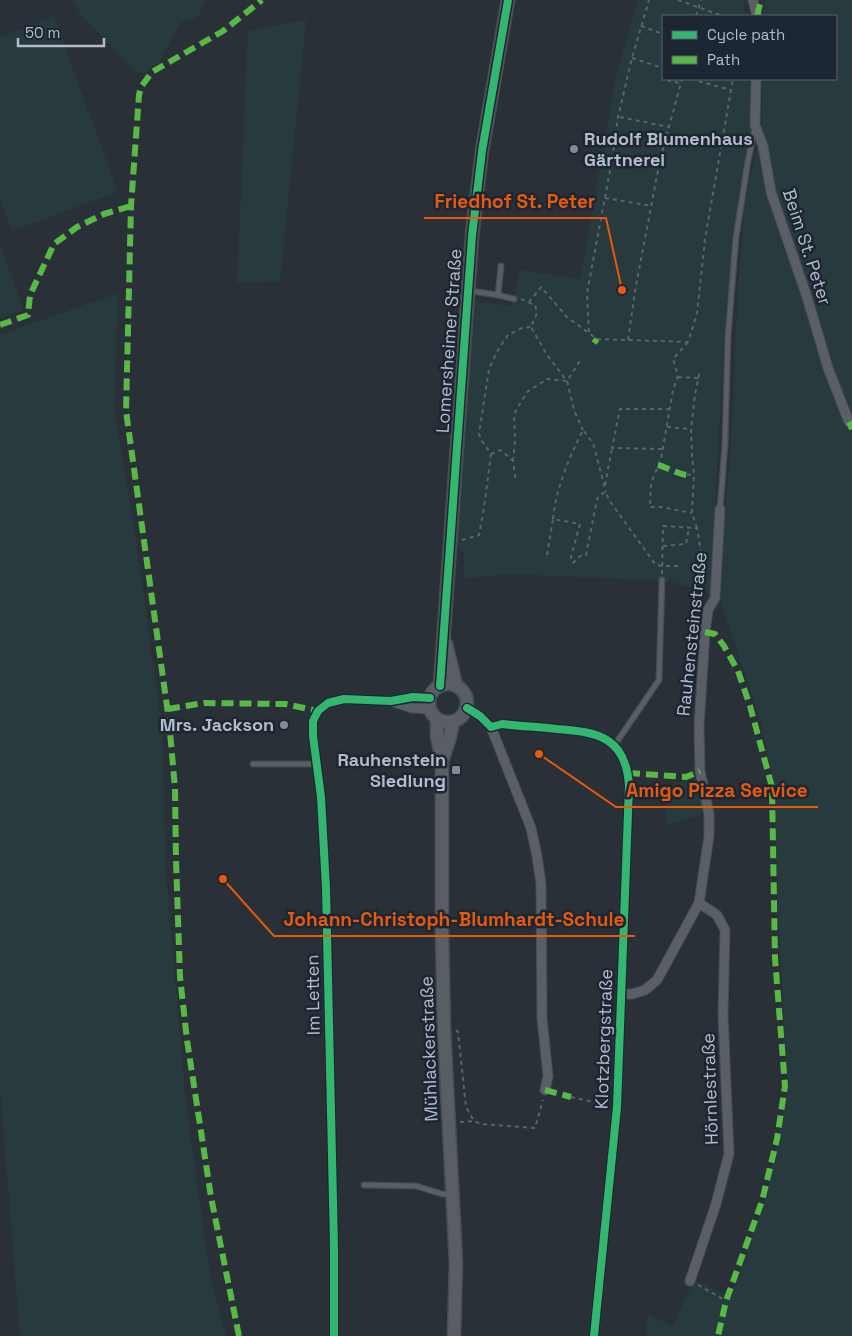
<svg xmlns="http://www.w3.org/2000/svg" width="852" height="1336" font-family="'Space Grotesk',sans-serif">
<rect width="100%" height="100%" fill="#2a3038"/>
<path fill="#273a3e" d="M73,0H206L197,18L180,23L159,63L143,73L134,71L81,15Z
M638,0H746L742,9L751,16H663V79H752V124L733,236L724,336L711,594L670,581L508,574L464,579V553L454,545L473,301L512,306L520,270L580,279L616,77Z
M765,0H852V1336H646L648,1315L673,1326L694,1279L731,1297L764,1204L788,1090L778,913L775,788L760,720L720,600L723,570V532L731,448L738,284L745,203L762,125V79H836V16H762Z
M54,17L118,192L12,231L0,198V37Z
M306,20L280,281L237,283L248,31Z
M0,245L24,310L0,318Z
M118,293L114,406L136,542L162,727L166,873L187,1111L210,1276L226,1336H20L0,1089V335Z
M697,778L704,814L667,825L662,787Z"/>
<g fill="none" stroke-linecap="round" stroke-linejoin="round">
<g stroke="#484c53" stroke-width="7">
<path id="lane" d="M471,291L498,295L514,299
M498,295L501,266
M720,509L725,444L728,336L736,237L748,161L755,127
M614,746L659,680L662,580
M253,764H316
M364,1185L416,1186L442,1194H452"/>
</g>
<g stroke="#484c53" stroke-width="11">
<path id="street" d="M753,0L757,16
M756,79L755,125L763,146L771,192L807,297L828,368L849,422
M394,702L412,708L430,709
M467,708L480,716L491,727L502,724C520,726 538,727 557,729C598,732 626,737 629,786L617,1107L594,1336
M491,727L531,828L537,856L541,884L542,1018L548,1076L545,1090
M621,994H632L645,990L657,980L699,903L709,836V814L700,771L699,726L705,632L708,610L715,598L720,509
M690,1281L716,1204L729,1154L723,1015L725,930L717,915L699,903
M334,1336V1246L326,888L321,797L313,736V721L318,711L328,703L344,699L391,701L413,697L430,698"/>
</g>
<g stroke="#484c53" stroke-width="15">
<path id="secondary" d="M446,644L456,685
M429 703a19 19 0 1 1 38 0a19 19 0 1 1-38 0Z
M440,686L472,236L482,151L508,0
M437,719V736L442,761V932L444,1029L456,1263L454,1336
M442,761L450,737L453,722"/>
</g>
<path stroke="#5d636a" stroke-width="2" stroke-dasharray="4 4" stroke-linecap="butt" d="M678,0L723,16
M696,16L701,0
M641,26L663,34
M632,58L663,68
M670,79L669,81L680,83
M691,79L731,90
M620,117L669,127
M605,198L652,206
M521,299L535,305L537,313L531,327L547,355L567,381L574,410L583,430
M529,302L541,287L567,317L597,339L688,342L697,314L705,239L733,79
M589,332L587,293L612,160L618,117L632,58L649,0
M628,340L635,291L660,160L682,79
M688,342L673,359L678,376L673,390L661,459L651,483L650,507H661L692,513
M678,377L698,378
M667,427L691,429
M662,449L612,448L620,409H670
M491,454L501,450L513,461L516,482
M513,461L515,441L514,414L527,392L547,379L567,381L580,361
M687,475L694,474
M605,485L612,448
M553,519C556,488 569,458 583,430L593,443L606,492
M697,528L692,513L694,474L692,456L691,429L695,395L700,370
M462,540L479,535L484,508L491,454L482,441L479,434L489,369L499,348L508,335L522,328L531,327
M663,546L686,544L689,527
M547,555L553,519L580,524L571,557L573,563L580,556L586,555L597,499L601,494L606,492L609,500L655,564L661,566H678
M662,574L663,526L697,528L705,576
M456,1030L458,1032L466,1107L474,1121L481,1124L535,1128L543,1100
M571,1097L607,1105
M460,1122L474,1121
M698,1285L726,1301"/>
<use href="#lane" stroke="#5a5e66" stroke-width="4.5"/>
<use href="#street" stroke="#5a5e66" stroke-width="9"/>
<use href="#secondary" stroke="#595d64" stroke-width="12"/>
<path stroke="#58b947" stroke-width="6" stroke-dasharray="12 6" stroke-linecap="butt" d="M757,16L761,0
M0,325L28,315L30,295L54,244L77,227L104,214L131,206
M594,343L597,339
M849,422L852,429
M658,465C669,468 677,474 687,475
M705,632L715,634L724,646L738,671L750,706L772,787L775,958L785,1086L777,1139L762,1201L726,1301L718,1336
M168,709L204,703L285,704L318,711
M628,773L686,777L700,771
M545,1090L571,1097
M239,1336L211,1197L187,1040L180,977L176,860L175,788L169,721L126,411L131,206L139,95L141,87L152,72L223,31L262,0"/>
<g stroke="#1d2633" stroke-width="11">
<path id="cycleway" d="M440,686L472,236L482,151L508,0
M467,708L480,716L491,727L502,724C520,726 538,727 557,729C598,732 626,737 629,786L617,1107L594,1336
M334,1336V1246L326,888L321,797L313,736V721L318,711L328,703L344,699L391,701L413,697L430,698"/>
</g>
<use href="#cycleway" stroke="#33b770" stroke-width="8"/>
</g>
<g fill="#848b96" stroke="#1d2633" stroke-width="2">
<circle cx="574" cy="149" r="5"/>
<circle cx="284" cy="725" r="5"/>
<rect x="451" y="765" width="10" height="10" rx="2.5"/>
</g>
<g text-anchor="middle" stroke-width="5" stroke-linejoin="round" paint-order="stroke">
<g font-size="18" font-weight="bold" fill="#b4bcc9" stroke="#1d2633" text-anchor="end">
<text x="584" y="145" text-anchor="start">Rudolf Blumenhaus<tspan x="584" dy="21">Gärtnerei</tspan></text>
<text x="274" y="731">Mrs. Jackson</text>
<text x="446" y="766">Rauhenstein<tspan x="446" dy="21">Siedlung</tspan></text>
</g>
<g font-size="18" fill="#b4bcc9" stroke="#1d2633">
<text transform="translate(807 247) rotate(72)" y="6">Beim St. Peter</text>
<text transform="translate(449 341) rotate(-86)" y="6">Lomersheimer Straße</text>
<text transform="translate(692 634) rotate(-84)" y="6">Rauhensteinstraße</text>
<text transform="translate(313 995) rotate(-91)" y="6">Im Letten</text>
<text transform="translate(604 1039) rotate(-88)" y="6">Klotzbergstraße</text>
<text transform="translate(429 1049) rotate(-92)" y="6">Mühlackerstraße</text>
<text transform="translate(710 1089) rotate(-92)" y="6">Hörnlestraße</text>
</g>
</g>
<path fill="none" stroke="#e8590c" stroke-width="2" d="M622 290L606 218H424M539 754L616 807H818M223 879L274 936H635"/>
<g fill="#e8590c" stroke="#1d2633" stroke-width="2">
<circle cx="622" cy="290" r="5"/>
<circle cx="539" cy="754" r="5"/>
<circle cx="223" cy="879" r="5"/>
</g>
<g font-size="19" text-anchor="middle" font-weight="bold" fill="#e8590c" stroke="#1d2633" stroke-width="5" stroke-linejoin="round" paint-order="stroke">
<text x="515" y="208">Friedhof St. Peter</text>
<text x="717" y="797">Amigo Pizza Service</text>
<text x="454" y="926">Johann-Christoph-Blumhardt-Schule</text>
</g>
<rect x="662" y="15" width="175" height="65" fill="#1d2633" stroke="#59626f"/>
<rect x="672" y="31" width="25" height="8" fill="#33b770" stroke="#59626f"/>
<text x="707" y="40" font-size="15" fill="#b4bcc9">Cycle path</text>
<rect x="672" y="56" width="25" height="8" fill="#58b947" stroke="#59626f"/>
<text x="707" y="65" font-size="15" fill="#b4bcc9">Path</text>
<path d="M18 38v8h86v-8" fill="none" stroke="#b4bcc9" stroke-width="2.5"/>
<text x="25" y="38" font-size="15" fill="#b4bcc9" stroke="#1d2633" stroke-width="4" paint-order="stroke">50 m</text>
</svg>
